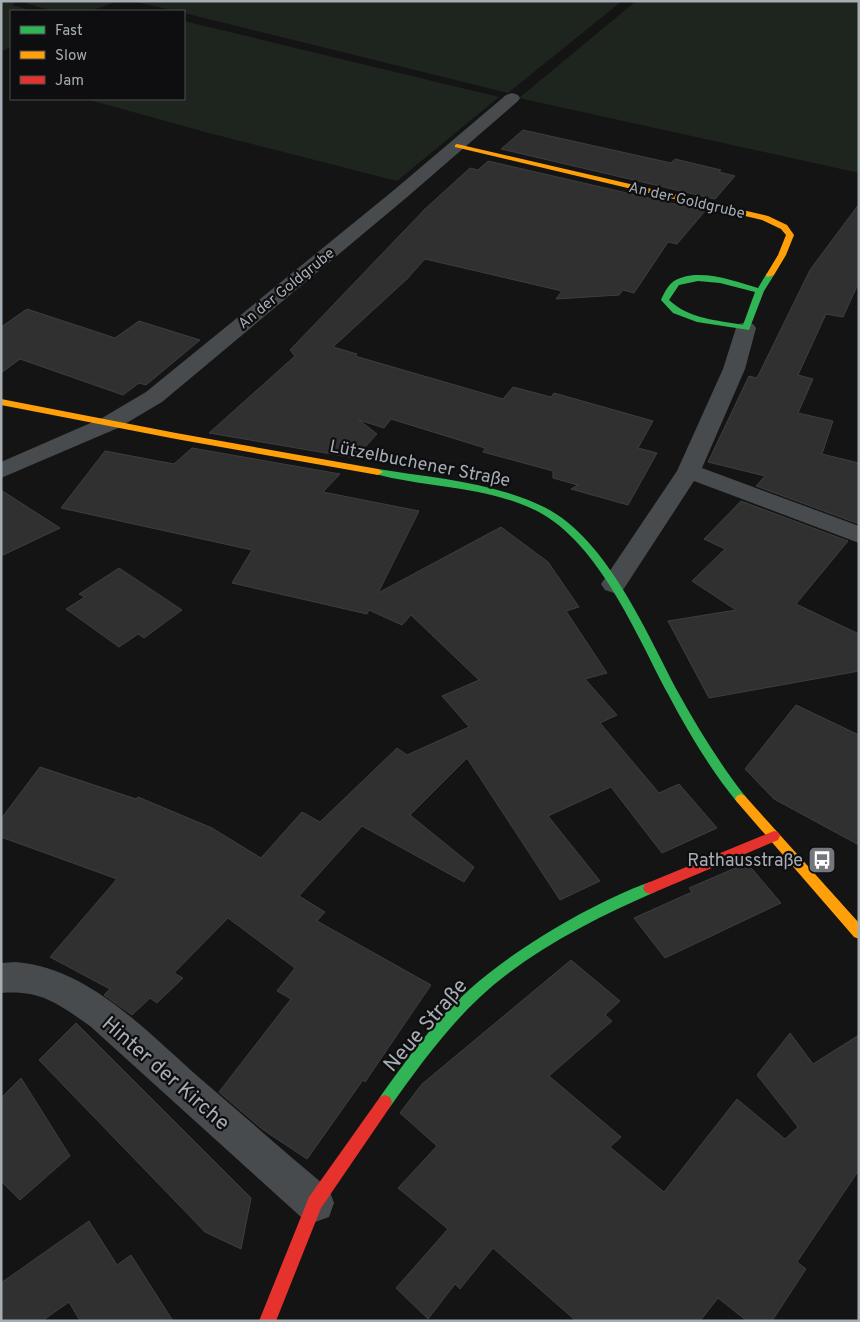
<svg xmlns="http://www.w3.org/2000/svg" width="860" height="1322" font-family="Overpass,sans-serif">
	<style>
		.green { fill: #1e241e }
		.building { fill: #303031; stroke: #3c3e40 }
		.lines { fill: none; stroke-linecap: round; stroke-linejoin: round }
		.street { fill: #484b4d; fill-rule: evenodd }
		.fast { fill: #30b455; fill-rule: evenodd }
		.slow { fill: #ff9f0a; fill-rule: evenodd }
		.jam { fill: #e5322d; fill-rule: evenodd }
		.labels { text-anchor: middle; stroke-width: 4.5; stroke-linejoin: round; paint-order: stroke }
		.far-street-label { font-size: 15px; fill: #a6adb3; stroke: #0e0e10 }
		.street-label { font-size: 18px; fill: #a6adb3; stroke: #0e0e10 }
		.poi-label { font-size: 18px; fill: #a6adb3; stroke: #0e0e10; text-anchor: end }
		.near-street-label { font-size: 21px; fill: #a6adb3; stroke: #0e0e10 }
	</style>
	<rect width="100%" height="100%" fill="#141414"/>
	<path class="green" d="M1 1H17L12 5 32 11H11V47L1 51Z
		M28 1H119L90 11H53L25 3Z
		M132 1H622L508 93 184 13V11H176Z
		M636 1H859V173L519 98Z
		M184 21 499 97 397 181 205 132 86 99H184Z"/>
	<path class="building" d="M523 130 671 163 675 159 721 170 719 172 735 176 715 199 501 149Z
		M488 161 705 211 677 244 668 242 634 293 623 290 619 295 556 299 562 291 425 259 407 279 333 347 357 354 355 356 503 399 513 387 551 397 554 393 653 421 638 448 657 453 628 505 571 489 578 485 553 478V471L483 452 485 448 391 419 384 428 359 420 377 434 355 458 209 433 295 356 290 350 425 209 470 168 478 170Z
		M859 204V282L843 317 826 314 798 375 813 379 798 413 833 421 822 454 859 463V524L756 486 765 476 708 462 749 376 757 378 810 270Z
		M27 309 115 338 139 321 200 340 146 385 139 383 123 395 20 359 1 373V327Z
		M192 448 340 474 323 492 419 511 378 593 501 527 548 562 579 607 566 611 607 673 585 679 617 715 600 723 659 793 679 784 717 828 662 853 611 787 548 816 600 881 560 900 467 758 410 815 474 867 464 882 362 826 299 896 325 912 317 921 431 985 365 1082 363 1080 307 1159 262 1129 219 1092 291 999 277 991 295 968 228 918 174 973 183 978 157 1003 150 998 132 1015 104 995 110 989 50 957 117 879 1 837V819L40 767 136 799 138 797 212 828 261 858 302 812 320 822 397 748 407 755 469 727 442 696 479 680 411 615 402 625 369 610 367 614 232 583 252 550 61 508 105 451 174 464Z
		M1 490 60 528 1 556Z
		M741 501 848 541 796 604 859 634V671L709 698 668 621 736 610 692 581 725 549 704 539Z
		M119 568 182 610 144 638 138 634 119 647 66 609 85 597 79 594Z
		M796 705 859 735V845L774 799 745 769Z
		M747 863 781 903 665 958 634 918 692 892 689 888Z
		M571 960 620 1001 605 1015 612 1021 549 1076 621 1137 610 1147 664 1192 737 1099 785 1139 798 1127 757 1075 790 1033 813 1064 859 1035V1170L797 1262 806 1269 772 1321H747L718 1298 700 1321H576L493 1248 460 1289 455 1284 428 1319 396 1288 448 1229 398 1188 437 1146 400 1113 422 1084Z
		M76 1023 251 1198 241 1249 205 1232 39 1060Z
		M21 1078 70 1156 20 1200 1 1181V1098Z
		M89 1221 117 1265 131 1255 173 1321H80L69 1302 42 1321H1V1283Z"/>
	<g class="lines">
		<path class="street" d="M512 93 518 95 520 98 518 101 406 198 162 402 118 428 1 478V462L102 418 146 392 394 190 506 95Z
			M746 322 753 324 756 328 745 369 702 468 859 526V543L694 481 623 590 614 593 605 590 601 584 677 471 723 369 736 328 739 324Z
			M16 962C90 968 149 1034 202 1080 244 1116 286 1153 329 1189L334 1203 329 1217 315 1222 301 1217 90 1026C58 1004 42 990 1 993V963Z"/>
		<path class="fast" d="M767 273 774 275 764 291 749 330 697 322 673 313 661 300C664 293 668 285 674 281 698 267 734 281 758 288ZM698 281 720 283 755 292 743 325C717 320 689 319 669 300L679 285Z
			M378 469C433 478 493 482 544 507 607 538 647 634 679 694 699 730 720 764 745 796L747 799 745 802 741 804 737 802C710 769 688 732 668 694 636 634 599 543 537 511 486 486 429 488 375 474L373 472Z
			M650 882 655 884 657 888 655 892C593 919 528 952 479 998 445 1030 417 1069 390 1107L385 1109 380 1107 378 1102 380 1097C407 1059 435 1020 470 989 514 949 594 902 650 882Z"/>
		<path class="slow" d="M457 144 768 216 787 225 794 235 786 255 774 275 767 277 766 275 778 255 786 235 781 229 762 220 455 147V145Z
			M1 399 176 433 378 469 383 472 378 475 176 439 1 405Z
			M741 794 745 796 859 923V939L854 937 737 802 735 799 737 796Z"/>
		<path class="jam" d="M774 831 778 832 780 836 778 840 655 892 650 894 645 892 643 888 645 884Z
			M385 1095 390 1097 392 1102 390 1107 321 1208 276 1321H259L309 1197 380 1097Z"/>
	</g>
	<defs>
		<symbol id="bus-square" viewBox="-11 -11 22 22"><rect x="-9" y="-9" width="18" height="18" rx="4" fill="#73777b" stroke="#0e0e10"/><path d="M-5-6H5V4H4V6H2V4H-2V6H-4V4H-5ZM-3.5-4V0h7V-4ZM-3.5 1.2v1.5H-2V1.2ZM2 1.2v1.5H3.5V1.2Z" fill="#fff"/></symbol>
	</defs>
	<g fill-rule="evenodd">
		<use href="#bus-square" x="806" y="844" width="32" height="32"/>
	</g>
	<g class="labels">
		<g class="far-street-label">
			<text transform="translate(687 200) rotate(13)" y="5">An der Goldgrube</text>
			<text transform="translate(286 288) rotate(-39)" y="5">An der Goldgrube</text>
		</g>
		<g class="street-label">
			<text transform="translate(420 463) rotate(11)" y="6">Lützelbuchener Straße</text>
		</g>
		<g class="poi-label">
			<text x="803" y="866">Rathausstraße</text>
		</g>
		<g class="near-street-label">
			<text transform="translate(425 1025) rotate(-49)" y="7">Neue Straße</text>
			<text transform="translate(166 1073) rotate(41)" y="7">Hinter der Kirche</text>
		</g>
	</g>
	<rect width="860" height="1322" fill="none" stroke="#a6adb3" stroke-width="5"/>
	<rect x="10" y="10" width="175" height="90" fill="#0e0e10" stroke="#4b4e51"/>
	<rect x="20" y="26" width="25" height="8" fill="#30b455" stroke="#4b4e51"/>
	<text x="55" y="35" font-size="15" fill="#a6adb3">Fast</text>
	<rect x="20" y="51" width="25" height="8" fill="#ff9f0a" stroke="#4b4e51"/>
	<text x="55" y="60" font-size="15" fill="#a6adb3">Slow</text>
	<rect x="20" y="76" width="25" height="8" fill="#e5322d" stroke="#4b4e51"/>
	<text x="55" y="85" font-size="15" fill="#a6adb3">Jam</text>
</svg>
